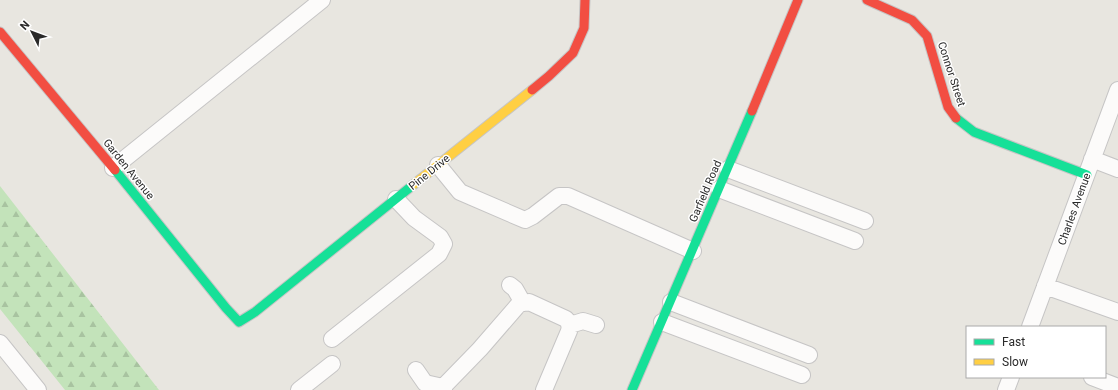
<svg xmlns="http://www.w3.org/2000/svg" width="1118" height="390" font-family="Roboto,sans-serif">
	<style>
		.forest { fill: url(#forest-firs) }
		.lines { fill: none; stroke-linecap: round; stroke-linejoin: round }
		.street-casing { stroke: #c6c5c5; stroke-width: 18 }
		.fast-casing { stroke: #c6c5c5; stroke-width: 11 }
		.slow-casing { stroke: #c6c5c5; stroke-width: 11 }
		.jam-casing { stroke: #c6c5c5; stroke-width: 11 }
		.street { stroke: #fcfbfa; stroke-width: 16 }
		.fast { stroke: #16e098; stroke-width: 9 }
		.slow { stroke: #ffcf43; stroke-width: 9 }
		.jam { stroke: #f24e42; stroke-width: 9 }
		.labels { text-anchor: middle; stroke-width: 3; stroke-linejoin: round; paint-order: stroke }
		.street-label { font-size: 11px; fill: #2a2a2a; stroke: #fff }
	</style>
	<defs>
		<pattern id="forest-firs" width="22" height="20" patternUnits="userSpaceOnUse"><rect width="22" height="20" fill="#c3e3ba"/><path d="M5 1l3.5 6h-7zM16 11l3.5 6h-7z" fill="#a8c3a0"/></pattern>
	</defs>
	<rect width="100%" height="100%" fill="#e8e6e0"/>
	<path class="forest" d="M0 186 159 390H65L0 309Z"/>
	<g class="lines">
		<defs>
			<path id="street" d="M1092 159 1118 169
				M438 165 460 192 525 220 533 216 559 196H568L693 251
				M113 168 322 0
				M728 169 865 221
				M719 189 855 241
				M510 285 515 289 523 303
				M1045 286 1118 312
				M671 302 809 355
				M662 322 802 375
				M570 325 583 321 596 325
				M1030 327 1118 90
				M332 339 439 254 444 244 440 237 414 218 396 199
				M0 343 38 390
				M416 370 425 383 443 387
				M1092 377 1118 387
				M299 390 332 364
				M444 390 443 387 480 349 519 304 529 302 566 319 570 325 569 331 544 390
				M1006 390 1011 377"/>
			<path id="fast" d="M956 118 974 132 1087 175
				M115 170 226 308 239 322 255 312 413 185
				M632 390 752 111"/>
			<path id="slow" d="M413 185 532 90"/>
			<path id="jam" d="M867 0 912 20 927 36 948 107 956 118
				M0 32 115 170
				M532 90 549 76 573 53 584 28 585 0
				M752 111 798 0"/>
		</defs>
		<use href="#street" class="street-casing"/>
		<use href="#fast" class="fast-casing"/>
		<use href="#slow" class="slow-casing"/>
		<use href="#jam" class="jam-casing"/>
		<use href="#street" class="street"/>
		<use href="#fast" class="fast"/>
		<use href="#slow" class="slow"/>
		<use href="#jam" class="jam"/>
	</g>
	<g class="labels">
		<g class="street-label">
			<text transform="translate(952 74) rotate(72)" y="4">Connor Street</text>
			<text transform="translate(129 169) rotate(51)" y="4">Garden Avenue</text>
			<text transform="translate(429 172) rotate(-39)" y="4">Pine Drive</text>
			<text transform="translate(705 191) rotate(-67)" y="4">Garfield Road</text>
			<text transform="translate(1074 209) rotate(-70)" y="4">Charles Avenue</text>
		</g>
	</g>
	<rect x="966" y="326" width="140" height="52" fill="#ffffff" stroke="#aaaaaa"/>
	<rect x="974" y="339" width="20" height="6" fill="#16e098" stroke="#aaaaaa"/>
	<text x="1002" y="346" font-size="12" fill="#2a2a2a">Fast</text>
	<rect x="974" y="359" width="20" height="6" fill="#ffcf43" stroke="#aaaaaa"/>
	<text x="1002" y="366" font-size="12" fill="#2a2a2a">Slow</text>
	<g transform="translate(32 32) rotate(312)" stroke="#ffffff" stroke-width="3" paint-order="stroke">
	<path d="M0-3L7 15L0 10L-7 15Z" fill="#2a2a2a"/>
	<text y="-6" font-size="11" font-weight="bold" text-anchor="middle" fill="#2a2a2a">N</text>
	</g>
</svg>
